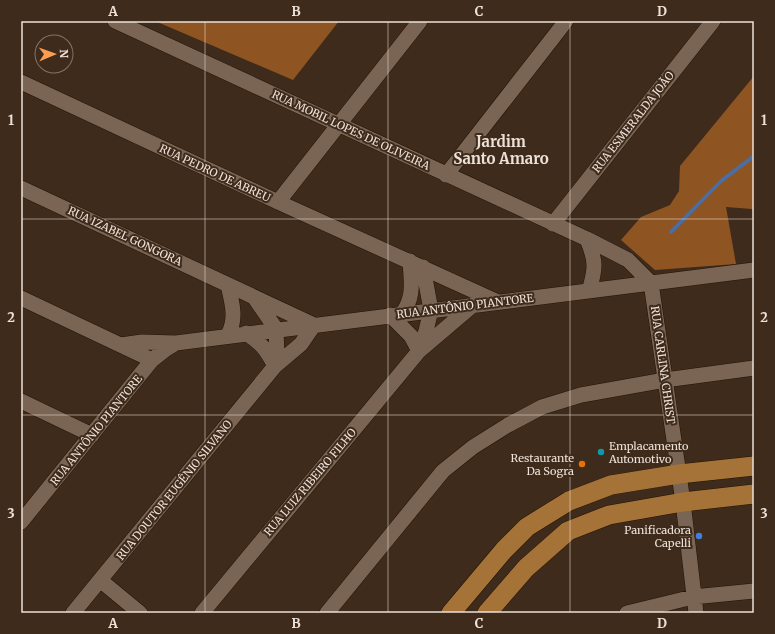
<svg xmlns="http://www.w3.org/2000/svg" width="775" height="634" font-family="Merriweather,serif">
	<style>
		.forest { fill: #8e5523 }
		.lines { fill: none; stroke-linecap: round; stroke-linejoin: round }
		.stream { stroke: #496fa8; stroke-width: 3.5 }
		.minor-casing { stroke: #241305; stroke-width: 16 }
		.major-casing { stroke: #241305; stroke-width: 20 }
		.minor { stroke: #7a6453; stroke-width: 15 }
		.major { stroke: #a57337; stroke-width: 19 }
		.grid { fill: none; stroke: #eee1d8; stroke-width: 1; stroke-opacity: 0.55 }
		.culture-dot { fill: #0f9aa8; stroke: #3e2b1b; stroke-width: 1.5 }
		.food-dot { fill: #e8710a; stroke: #3e2b1b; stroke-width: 1.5 }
		.shop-dot { fill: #3f7fe0; stroke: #3e2b1b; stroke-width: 1.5 }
		.labels { text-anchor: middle; stroke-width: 4; stroke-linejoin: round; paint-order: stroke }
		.street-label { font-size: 11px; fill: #eee1d8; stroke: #3e2b1b }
		.poi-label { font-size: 11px; fill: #eee1d8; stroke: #3e2b1b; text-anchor: end }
		.district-label { font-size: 15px; font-weight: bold; fill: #eee1d8; stroke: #3e2b1b }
		.neatline { fill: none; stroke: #eee1d8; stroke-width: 1.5 }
		.grid-label { font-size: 13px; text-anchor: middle; font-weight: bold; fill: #eee1d8 }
	</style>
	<rect width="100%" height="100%" fill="#3e2b1b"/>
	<path class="forest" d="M155 21H339L293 80Z
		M754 76V212L752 209 726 207 736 264 655 270 621 240 641 217 670 205 679 191 680 166Z"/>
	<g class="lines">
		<path class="stream" d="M671 232 721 181 754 156"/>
		<defs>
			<path id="minor" d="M115 21 587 239 628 260 651 283 683 502 696 613
				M21 82 278 202 498 302
				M446 175 566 21
				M21 188 314 325 301 344 275 366 73 613
				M278 202 420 21
				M553 224 713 21
				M587 239C596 261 596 268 589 291
				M254 297 276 329 277 356 275 366
				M21 298 152 360
				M402 314C415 296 411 281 410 261
				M390 315 411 336 419 351 473 305
				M246 333C262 344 266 349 275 366
				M228 335C237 318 232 303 228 285
				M121 345 142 342 176 343
				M21 401 92 435
				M21 522 152 360 166 349 176 343 754 270
				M100 580 140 613
				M202 613 419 351 426 331 431 310 423 267
				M327 613 443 471 473 447 508 425 542 407 581 395 665 380 754 368
				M627 613 693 597 754 591"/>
			<path id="major" d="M451 613 504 550 527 527 569 501 611 485 679 474 754 466
				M487 613 526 568 568 531 609 515 683 502 754 494"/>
		</defs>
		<use href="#minor" class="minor-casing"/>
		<use href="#major" class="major-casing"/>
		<use href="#minor" class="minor"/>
		<use href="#major" class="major"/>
	</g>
	<path class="grid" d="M205 21V613M388 21V613M570 21V613M21 219H754M21 415H754"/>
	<circle class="culture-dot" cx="601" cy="452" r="4"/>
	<circle class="food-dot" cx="582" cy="464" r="4"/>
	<circle class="shop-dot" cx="699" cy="536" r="4"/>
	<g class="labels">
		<g class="street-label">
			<text transform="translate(633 122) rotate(-52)" y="4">RUA ESMERALDA JOÃO</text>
			<text transform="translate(351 130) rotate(25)" y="4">RUA MOBIL LOPES DE OLIVEIRA</text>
			<text transform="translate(215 173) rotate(25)" y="4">RUA PEDRO DE ABREU</text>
			<text transform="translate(125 236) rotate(25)" y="4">RUA IZABEL GONGORA</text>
			<text transform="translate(465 306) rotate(-7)" y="4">RUA ANTÔNIO PIANTORE</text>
			<text transform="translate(663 365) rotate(82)" y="4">RUA CARLINA CHRIST</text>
			<text transform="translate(96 430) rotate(-51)" y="4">RUA ANTÔNIO PIANTORE</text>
			<text transform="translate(310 482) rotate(-50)" y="4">RUA LUIZ RIBEIRO FILHO</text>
			<text transform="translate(174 490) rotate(-51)" y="4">RUA DOUTOR EUGÊNIO SILVANO</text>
		</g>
		<g class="poi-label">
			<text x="609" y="450" text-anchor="start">Emplacamento<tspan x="609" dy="13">Automotivo</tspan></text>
			<text x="574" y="462">Restaurante<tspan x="574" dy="13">Da Sogra</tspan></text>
			<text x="691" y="534">Panificadora<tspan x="691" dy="13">Capelli</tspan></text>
		</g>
		<g class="district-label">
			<text x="501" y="147">Jardim<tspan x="501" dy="17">Santo Amaro</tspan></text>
		</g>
	</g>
	<rect width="775" height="634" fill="none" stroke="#3e2b1b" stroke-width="44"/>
	<g transform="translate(54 54) rotate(88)"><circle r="19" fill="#3e2b1b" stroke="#847467"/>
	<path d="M0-3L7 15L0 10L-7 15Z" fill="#fb9e51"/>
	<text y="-6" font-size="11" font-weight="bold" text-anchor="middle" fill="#eee1d8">N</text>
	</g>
	<rect x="22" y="22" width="731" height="590" class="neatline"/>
	<g class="grid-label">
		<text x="113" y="16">A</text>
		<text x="296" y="16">B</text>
		<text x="479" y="16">C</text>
		<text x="662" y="16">D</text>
		<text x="11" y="125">1</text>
		<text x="764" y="125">1</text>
		<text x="11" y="322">2</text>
		<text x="764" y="322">2</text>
		<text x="11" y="518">3</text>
		<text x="764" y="518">3</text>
		<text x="113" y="628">A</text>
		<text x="296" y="628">B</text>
		<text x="479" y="628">C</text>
		<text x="662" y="628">D</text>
	</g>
</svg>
